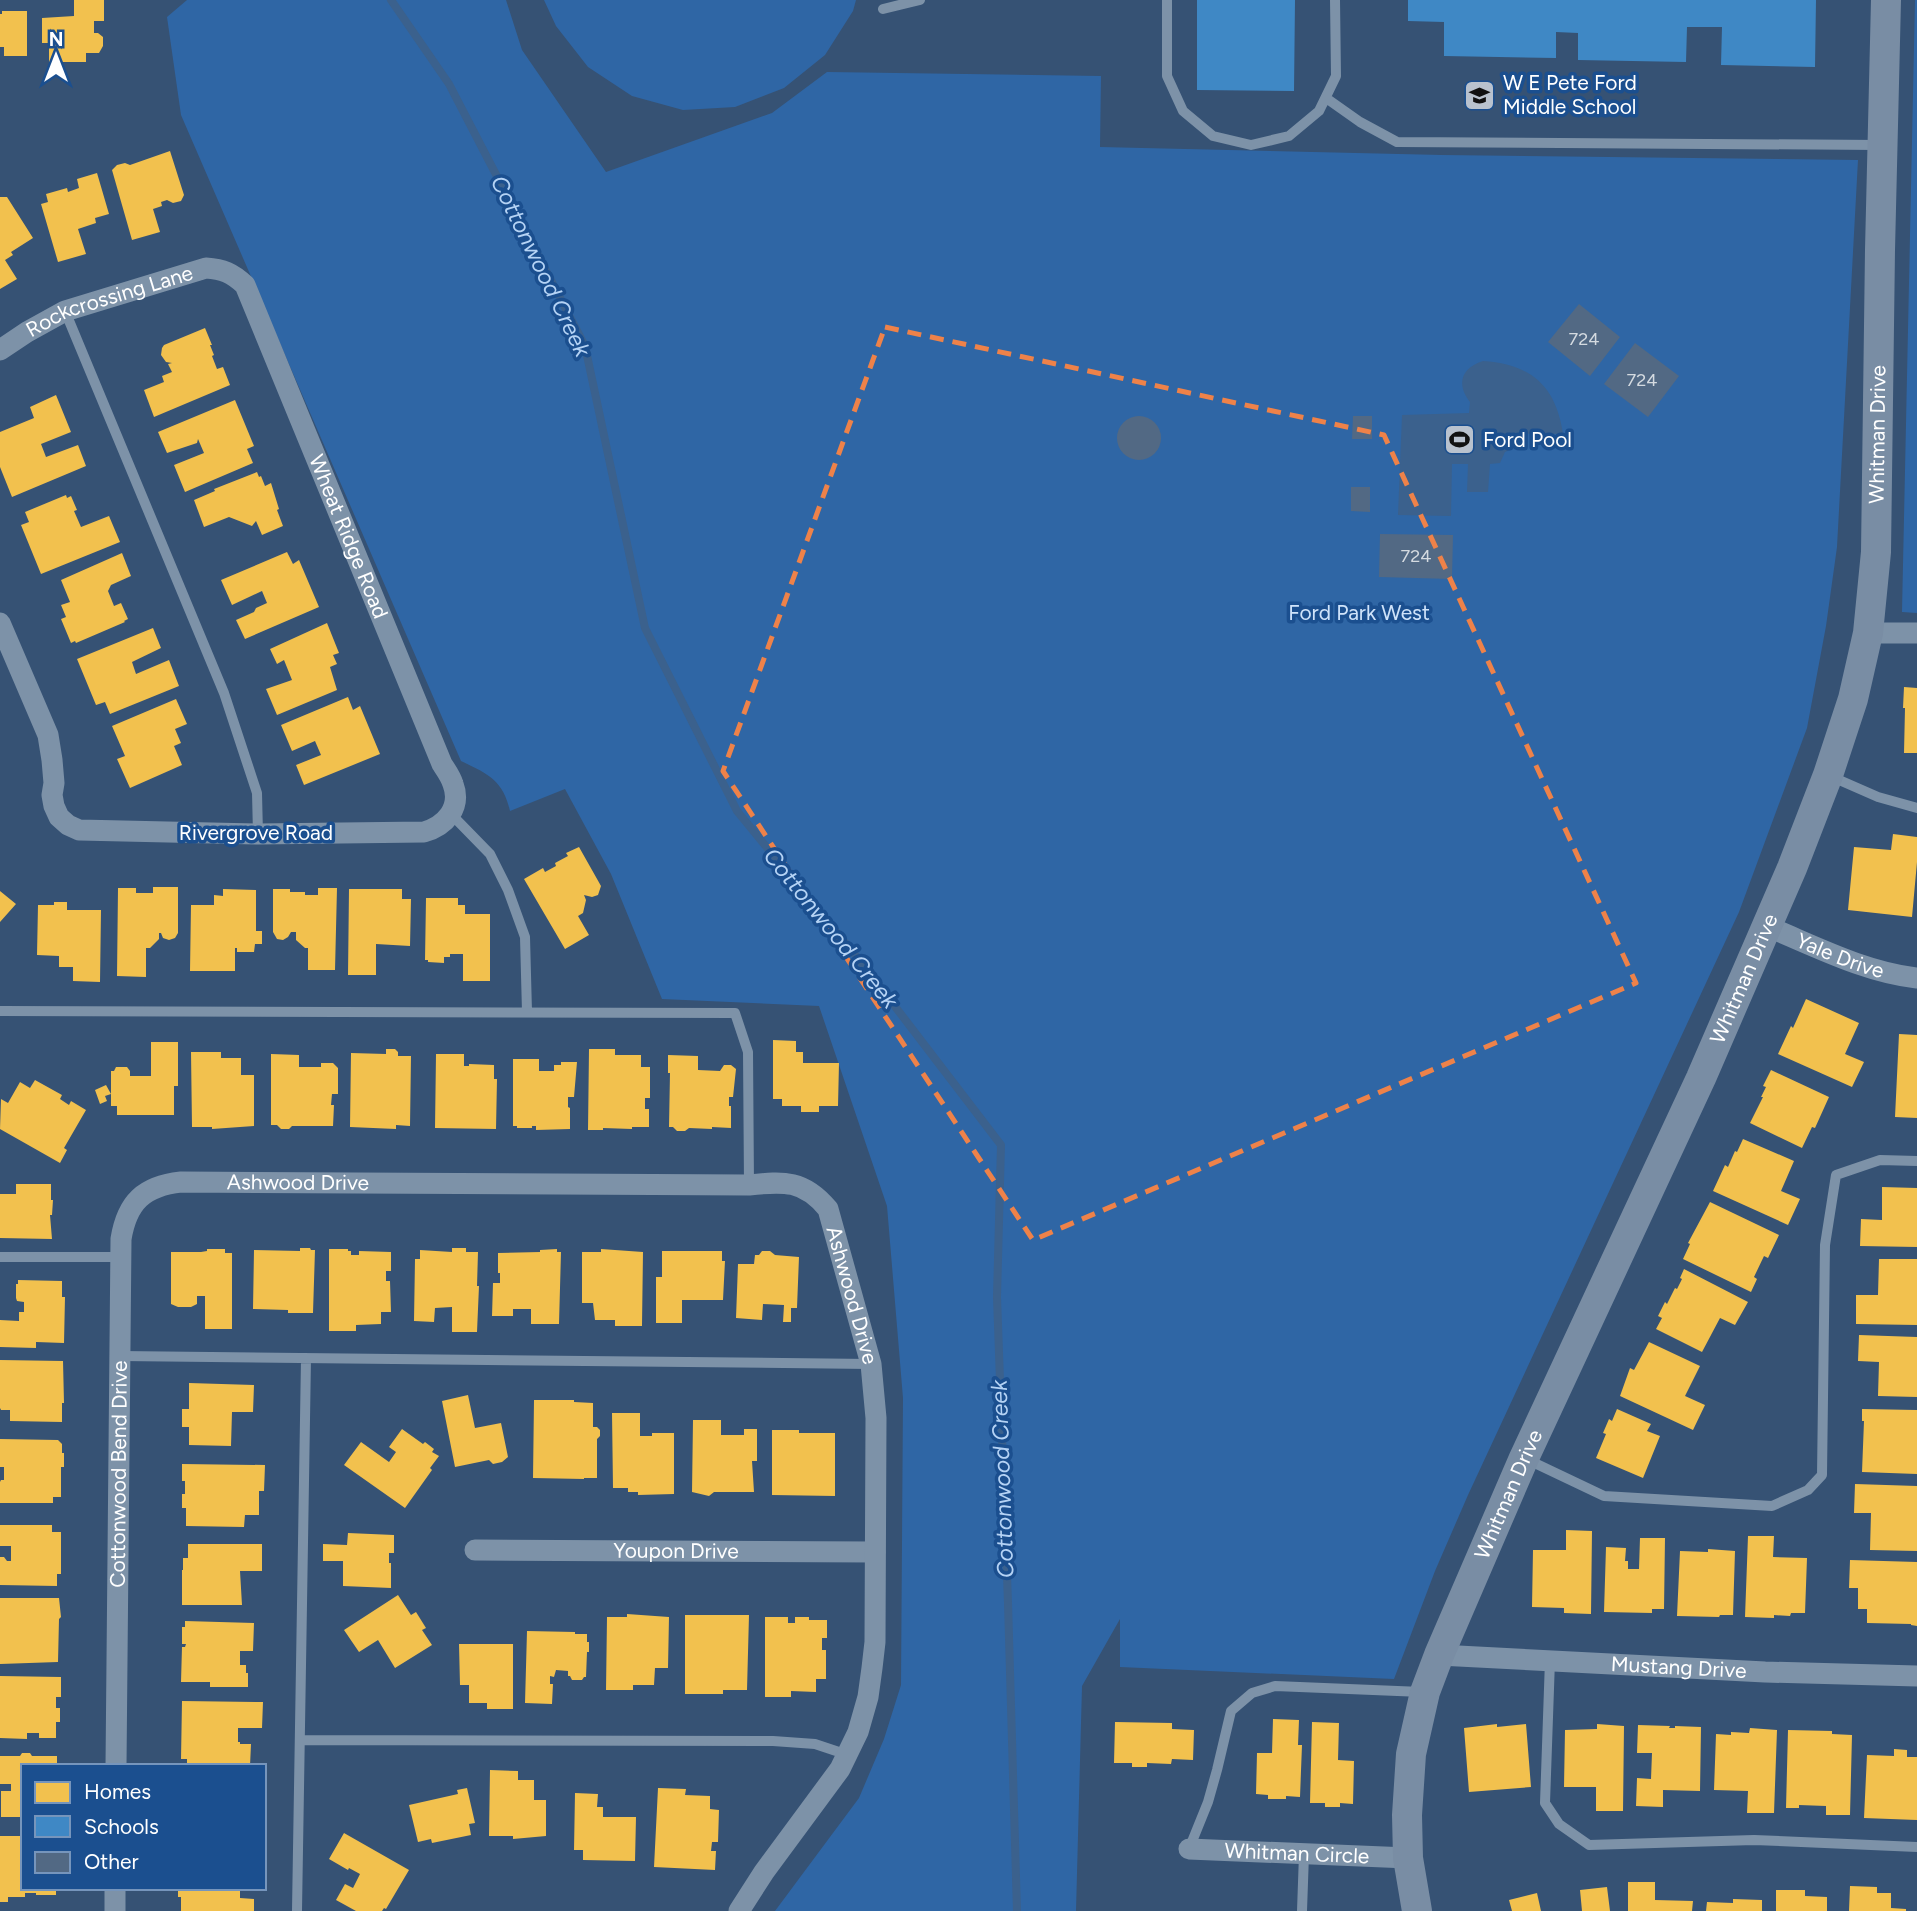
<svg xmlns="http://www.w3.org/2000/svg" width="1917" height="1911" font-family="Figtree,sans-serif">
	<style>
		.green { fill: #2f66a5 }
		.water { fill: #3b618d }
		.homes { fill: #f2c14e }
		.schools { fill: #3f88c5 }
		.lines { fill: none; stroke-linecap: round; stroke-linejoin: round }
		.stream { stroke: #3b618d; stroke-width: 8 }
		.building { fill: #526984 }
		.lane { stroke: #7d92a8; stroke-width: 10 }
		.street { stroke: #7d92a8; stroke-width: 21 }
		.secondary { stroke: #798da4; stroke-width: 30 }
		.marked { fill: none; stroke: #ee8249; stroke-width: 5; stroke-dasharray: 14 9; stroke-linejoin: round }
		.labels { text-anchor: middle; stroke-width: 7; stroke-linejoin: round; paint-order: stroke }
		.number-label { font-size: 18px; fill: #d4dae0 }
		.poi-label { font-size: 21px; fill: #fff; stroke: #1b4f8f; text-anchor: start }
		.street-label { font-size: 21px; fill: #fff; stroke: #1b4f8f }
		.park-label { font-size: 21px; fill: #cfe3fa; stroke: #1b4f8f }
		.water-label { font-size: 23px; font-style: italic; fill: #b5d3f5; stroke: #1b4f8f }
	</style>
	<rect width="100%" height="100%" fill="#365274"/>
	<path class="green" d="M187 0H506L522 50 606 172 772 113 827 72 1101 76 1100 147 1442 155 1858 160 1837 547 1826 626 1807 728 1739 912 1468 1495 1435 1571 1394 1679 1120 1667V1619L1082 1686 1076 1911H775L859 1798 884 1739 901 1685 903 1398 887 1206 819 1006 662 999 611 874 565 789 510 811C503 780 488 774 461 761L181 115 167 17Z
		M544 0H856L853 11 825 55 784 88 735 107 683 110 632 96 588 67 556 26Z
		M1915 0H1917V613L1902 612Z"/>
	<path class="water" d="M1483 361C1531 364 1556 386 1563 434H1519L1520 446 1505 452 1500 463 1490 464 1488 492H1467L1468 464H1452L1451 516 1398 515 1402 415 1469 413 1470 402C1456 384 1461 368 1483 361Z"/>
	<path class="homes" d="M74 0H104V21H94V33H98L103 37V46L99 53H86V62H49V43H42V18L74 16Z
		M2 11H27V56H4V47H0V14H2Z
		M170 151 184 195 181 201 173 203 167 200 161 202 162 206 153 209 160 232 132 240 112 170 117 165 125 163 130 165Z
		M97 173 109 214 95 218 96 223 78 229 86 254 58 262 41 204 48 202 46 194 67 188 68 192 79 188 77 179Z
		M0 197H7L33 238 11 252 13 255 5 260 17 279 0 289Z
		M205 328 212 345H210L214 355 212 356 217 369 223 367 230 385 154 417 144 390 164 382 162 376 172 372 168 364 172 363 166 362 161 355 162 348 164 345Z
		M56 395 71 432 41 444 46 457 78 445 86 466 12 497 0 467V432L34 418 30 407Z
		M235 400 254 446 247 449 253 463 185 492 174 465 204 453 198 439 197 443 167 453 158 432Z
		M257 472 259 477 261 476 265 486 271 483 279 509 277 510 283 526 262 535 256 521 252 526 229 517 204 527 194 500 215 491 214 489Z
		M66 495 67 498 71 496 77 510 74 511 81 527 109 516 120 542 41 574 21 525 29 522 25 512Z
		M287 552 293 564 299 560 319 607 245 639 236 620 254 612 256 608 267 603 262 591 232 605 221 580Z
		M122 553 131 576 111 585 108 591 114 606 121 603 128 619 124 621 125 622 76 643 75 641 71 643 61 619 66 617 61 605 70 602 61 580Z
		M327 623 339 653 333 655 337 664 330 667 337 690 277 715 266 689 292 680 284 660 277 664 270 649Z
		M153 628 161 648 132 662 136 674 169 660 179 686 110 714 105 702 96 705 77 659Z
		M1904 687 1917 688V753H1904L1905 708H1903Z
		M348 697 353 710 360 706 380 754 304 785 296 765 321 755 315 741 292 751 281 725Z
		M176 699 187 724 175 729 181 743 174 746 182 765 130 788 117 759 125 756 112 726Z
		M1893 834 1917 837V862L1912 917 1848 910 1854 847 1891 850Z
		M579 847 601 886 598 895 592 897 584 895 586 900 583 913 578 916 589 935 565 949 524 879 543 868 545 872 556 866 555 863 568 856 566 853Z
		M153 887H178V933L175 938 169 940 163 938 161 933H159V939L150 948H146V977L117 976 118 888H136V893H153Z
		M318 888H337L335 970H308V948H305L296 940V932H291L288 937 283 940 277 939 273 932V889H290V892H305V895H318Z
		M223 889 256 890V931H262V944H255L254 952H237V948H235V971H190L191 905H214V895L223 896Z
		M349 889H402V899H411L410 946 376 944V975H348Z
		M0 891 16 904 0 922Z
		M426 898H458V905H465V914H490V981H463V954H450V957H444V963L428 962V960H425Z
		M54 902H67V910H101L100 982 73 981V967H59V956L37 955 38 905H54Z
		M1806 999 1859 1023 1845 1054 1864 1062 1852 1087 1778 1054 1791 1026 1793 1028Z
		M1899 1034 1917 1035V1118L1895 1117Z
		M773 1040 796 1041V1052H803V1063H839L838 1106H819V1112H801V1106H782V1099H773Z
		M151 1042H178V1086H174V1115H117V1106H111V1094L105 1096 107 1101 100 1104 95 1090 106 1085 111 1094V1071H114L116 1067H127L130 1071V1076H151Z
		M386 1049H395L398 1052V1056H411L410 1126 396 1125V1129L350 1127 351 1053 386 1054Z
		M589 1049H615V1055H641V1067H650V1098H645V1109H649V1127H632V1129L603 1128V1130H588Z
		M191 1052H221V1058H241V1075H254V1126L212 1129V1127H192Z
		M271 1054 299 1055V1067H321V1063H333L338 1068V1094H332L331 1105H334L333 1126H292L289 1129H281L277 1125H271Z
		M436 1054H464V1066H469V1064L494 1065V1079H497L496 1129 435 1128Z
		M668 1055 698 1056V1070L720 1071 724 1065H731L736 1069 733 1097H729V1106H731V1128L712 1127V1129L689 1128 685 1131H677L673 1127H669L670 1073H668Z
		M513 1059H539V1071H554V1065H561V1062H577L574 1097H568V1107L570 1108V1129L536 1130V1126H532V1128H517V1126H513Z
		M1771 1070 1829 1097 1815 1128 1812 1127 1802 1148 1750 1123 1763 1097H1761L1766 1087 1763 1086Z
		M35 1080 62 1095 60 1099 69 1105 71 1101 86 1110 64 1148 67 1150 60 1163 0 1129 1 1099 8 1103 20 1082 30 1088Z
		M1743 1139 1794 1161 1781 1191 1800 1199 1788 1225 1713 1191 1725 1165 1728 1167 1735 1151 1737 1152Z
		M16 1184H51V1200H53L52 1215H50L52 1239 0 1238V1194H16Z
		M1882 1187 1917 1188V1247L1860 1246 1861 1219 1882 1220Z
		M1710 1202 1779 1235 1768 1258 1764 1256 1754 1277 1757 1279 1751 1292 1683 1259 1690 1244 1688 1243Z
		M300 1248H310L311 1250H315L313 1313H288V1310L253 1309 254 1250 300 1251Z
		M452 1248H466V1252H478L477 1286H479L477 1332H452V1307L435 1308 434 1322 414 1321 415 1259H420V1250L452 1252Z
		M207 1249H225V1253H232V1329H205V1296H197V1304L191 1307H178L171 1304V1252H201L207 1251Z
		M329 1249H348V1251H351V1255H359V1251L391 1252V1271H386V1281H390L391 1312H381V1324L356 1325V1331H329Z
		M557 1249V1252H561L559 1324H531V1309H513V1316H492L493 1283H500V1273H498V1253L540 1252V1250Z
		M601 1249 643 1252 642 1326H615V1320H595L593 1303H582V1252H601Z
		M662 1251H722V1261H725L723 1300H682V1323H656V1277H662Z
		M762 1251H770L775 1255 799 1257 797 1308H791V1322H783L784 1305 763 1304 762 1320 736 1318 738 1264H754L755 1255H759Z
		M1879 1259H1917V1325L1856 1324V1295H1878Z
		M1684 1269 1748 1302 1735 1325 1720 1318 1702 1352 1656 1329 1662 1318 1658 1316 1665 1302 1667 1304 1675 1288 1677 1289 1682 1279 1680 1278Z
		M18 1280 62 1281V1297H65L64 1343 36 1342V1348L0 1347V1320L19 1321V1312H24V1302L17 1301 16 1298V1284H18Z
		M1859 1335 1917 1337V1397L1878 1396 1879 1362 1858 1361Z
		M1649 1342 1700 1366 1685 1396 1705 1405 1693 1430 1620 1396 1630 1368 1634 1370Z
		M0 1360 63 1361 64 1403H62V1422L10 1421V1410H1L0 1408Z
		M189 1383 254 1385 253 1412H232L231 1446 189 1445V1427H182V1409H189Z
		M468 1395 475 1428 501 1423 508 1457 502 1462 493 1464 489 1460 455 1467 442 1401Z
		M534 1400H574V1402L593 1403V1427H597L600 1430V1436L597 1439V1478H584V1479L533 1478Z
		M1617 1409 1651 1424 1647 1431 1660 1436 1643 1478 1596 1458 1606 1434 1603 1433 1609 1419 1612 1421Z
		M1862 1409 1917 1410V1474L1862 1472 1864 1421H1862Z
		M612 1413H640V1436H652V1433H674V1494L638 1495V1492H628V1488H613Z
		M693 1420H721V1435H744V1429H757V1461H752L754 1492H714L709 1496 692 1492Z
		M402 1429 423 1444 425 1442 434 1449 432 1452 439 1456 430 1468 432 1470 405 1508 344 1465 361 1442 389 1462 396 1452 389 1447Z
		M772 1430H799V1433H835V1496L772 1495Z
		M0 1439 58 1440 62 1444V1453H64V1467H61V1497H53V1503H0V1482L1 1480H4V1467H0Z
		M182 1464 265 1465 264 1491H259V1515H245L244 1527 186 1526V1508H182V1494H185V1481H182Z
		M1855 1484 1917 1486V1551L1870 1550 1871 1513H1854Z
		M0 1525H52V1532H61V1574H57V1586L0 1585V1557H4L7 1561H11V1546H0Z
		M1566 1530 1592 1531 1591 1614 1564 1613V1608L1532 1607 1533 1550H1566Z
		M348 1533 394 1535V1553H389V1563H391V1588L343 1586V1561H323V1544L347 1545Z
		M1748 1536H1774L1773 1557 1807 1558 1805 1613H1791L1790 1616 1774 1615V1618L1745 1617Z
		M1640 1538H1665L1664 1609H1652V1613L1604 1612 1606 1547 1626 1548 1625 1561H1628V1569H1639Z
		M188 1544H262V1571H240L242 1605H182V1570H183V1558H188Z
		M1708 1549 1735 1551 1733 1615H1720L1719 1617 1677 1616 1680 1551 1708 1552Z
		M1850 1560 1917 1562V1626L1911 1625V1624L1867 1623V1609H1858V1588H1849Z
		M398 1595 411 1615 416 1612 426 1628 422 1630 432 1645 395 1668 378 1640 359 1652 344 1630Z
		M0 1598H59L61 1617 59 1619 58 1662 0 1664Z
		M627 1614 669 1617 668 1668H655L654 1685H633V1690H606L607 1617H627Z
		M685 1615H749L747 1690H723V1694H685Z
		M765 1617H788V1623H795V1617H809V1620H827V1638H822V1650H826V1679H816V1692L791 1691V1697H765Z
		M185 1621 254 1623 253 1651H240V1665H246V1673H248V1687H210V1682H181L182 1647H185L186 1644H182V1627H185Z
		M527 1631 575 1632V1634H587V1642H589V1652H587L586 1677H584L582 1680H572L570 1676H568V1671L556 1670 554 1677 550 1676V1684H553L552 1704 525 1703Z
		M459 1644H513V1709H487V1703H469V1685H460Z
		M0 1676 61 1677V1697H56V1708H60V1722H56V1738H39V1733H27V1739L0 1738Z
		M182 1701 263 1702 262 1728H238V1742H240V1744H251L250 1766 187 1765V1759H181Z
		M1273 1719 1299 1720 1298 1745H1302L1300 1797 1286 1796V1799H1268V1795L1256 1794 1257 1753H1272Z
		M1115 1722 1172 1723V1729L1194 1730 1193 1760 1172 1759 1171 1764 1147 1763V1767H1132V1763H1114Z
		M1312 1722 1339 1723 1338 1760 1354 1761 1353 1804 1340 1803V1807H1325V1803H1310Z
		M1497 1724V1727L1526 1724 1531 1787 1469 1792 1464 1728Z
		M1597 1724 1624 1726 1623 1811H1596V1787H1564L1565 1730 1597 1729Z
		M1638 1725 1670 1726 1669 1728H1675V1726L1701 1727 1700 1791 1663 1790V1807L1636 1806 1637 1778 1651 1779 1652 1753H1637Z
		M1750 1728 1777 1730 1774 1813H1747L1748 1791 1714 1790 1716 1734 1731 1735V1732L1749 1733Z
		M1788 1730 1832 1731V1734L1852 1735 1850 1815H1826V1806L1799 1805V1808H1786Z
		M1894 1749 1907 1750V1757H1917V1820L1864 1818 1867 1755 1894 1756Z
		M22 1753H30L32 1756H57V1766H23V1817H1V1791H11V1784H0V1756H20Z
		M490 1770 518 1771V1780H534V1800H546V1836L513 1839V1836H489Z
		M467 1788 475 1823 469 1824 471 1835 432 1843 431 1839 418 1842 409 1805 458 1794 457 1790Z
		M658 1788 686 1789 685 1795 710 1796V1809L719 1810 718 1842H712L711 1851H716L715 1870 654 1867Z
		M575 1793 598 1794 597 1807H603V1817H636L635 1861 583 1860V1850H574Z
		M344 1833 409 1870 386 1909 384 1908 382 1911H356L336 1900 345 1884 353 1888 360 1874 349 1868 348 1870 329 1859Z
		M0 1836H23V1888H56V1895H36V1893H25V1897H8V1902H0Z
		M1628 1882H1655V1900L1693 1901 1692 1911H1628Z
		M1850 1886 1877 1887V1893H1891V1908L1906 1909V1911H1849Z
		M1607 1887 1610 1911H1582L1580 1890Z
		M178 1888H240V1898L254 1899V1911H181V1897H178Z
		M1776 1890H1805V1896L1827 1897V1911H1776Z
		M1537 1893 1541 1911H1512L1509 1900Z
		M1733 1899 1762 1900V1911H1706L1707 1902 1733 1903Z"/>
	<path class="schools" d="M1197 0H1295L1294 91 1197 90Z
		M1408 0H1816L1815 67 1721 65 1722 27H1687L1686 62 1578 60V33L1556 32V58L1444 56V22L1408 21Z"/>
	<g class="lines">
		<path class="stream" d="M391 0 449 84 585 346 645 628 737 811 861 962 1001 1145 997 1297 1008 1603 1017 1911"/>
	</g>
	<path class="building" d="M1579 304 1620 337 1590 376 1548 342Z
		M1635 343 1679 376 1648 417 1604 384Z
		M1353 416H1372V439H1352Z
		M1117 438a22 22 0 1 1 44 0a22 22 0 1 1-44 0Z
		M1351 487H1370V512L1351 511Z
		M1380 534 1453 535 1452 579 1379 577Z"/>
	<g class="lines">
		<path class="lane" d="M1167 0V76L1183 111 1213 136 1251 145 1289 136 1319 111 1336 76 1335 0
			M883 9 920 0
			M1326 98 1360 122 1397 142 1880 145
			M65 311 224 693 257 793 258 834
			M1830 776 1878 797 1917 808
			M451 814 490 854 508 890 525 937 527 1012
			M0 1011 735 1013 748 1052 749 1185
			M0 1257H121
			M120 1356 871 1364
			M1524 1458 1604 1496 1772 1506 1808 1490 1822 1475 1825 1245 1836 1175 1880 1160 1917 1161
			M1550 1660 1545 1803 1559 1824 1589 1845 1754 1840 1917 1847
			M300 1740 773 1741 815 1744 848 1755
			M1189 1849 1208 1802 1217 1770 1231 1711 1252 1693 1275 1686 1422 1692
			M297 1911 306 1358
			M1302 1911 1304 1854"/>
		<g class="street">
			<path id="s1" d="M0 350 27 332 65 311 206 268C223 269 232 273 245 285L442 764C446 770 451 777 453 784 462 808 445 826 424 832L258 834 79 830 68 825 59 817 54 806 52 795 54 783 52 760 48 735 0 623"/>
			<path d="M1868 633H1917"/>
			<path id="s2" d="M1766 926C1815 946 1864 972 1917 978"/>
			<path id="s3" d="M475 1550 875 1552"/>
			<path id="s4" d="M1439 1655 1765 1672 1917 1676"/>
			<path id="s5" d="M116 1766 121 1239C127 1202 144 1186 181 1182L749 1185C784 1181 804 1180 828 1209L871 1364 876 1418 875 1642 872 1668 868 1697 858 1732 840 1769 764 1872 739 1911"/>
			<path id="s6" d="M1189 1849 1408 1858"/>
			<path d="M115 1911V1888"/>
		</g>
		<path class="secondary" id="s7" d="M1417 1911 1408 1858 1407 1815 1411 1754 1425 1692 1439 1655 1524 1458 1701 1078 1792 868 1828 775 1853 699 1868 633 1876 552 1880 250 1886 0"/>
	</g>
	<path class="marked" d="M885 327 1384 435 1636 983 1033 1240 723 771Z"/>
	<defs>
		<symbol id="school-square" viewBox="-11 -11 22 22"><rect x="-9" y="-9" width="18" height="18" rx="4" fill="#b9c2ce" stroke="#1b4f8f"/><path d="M0-5L7-2L0 1L-7-2ZM-4 1L0 2.5L4 1V4Q0 6-4 4Z" fill="#111"/></symbol>
		<symbol id="stadium-square" viewBox="-11 -11 22 22"><rect x="-9" y="-9" width="18" height="18" rx="4" fill="#b9c2ce" stroke="#1b4f8f"/><path d="M0-5a6.5 5 0 1 0 0 10a6.5 5 0 1 0 0-10ZM-3.5-1.8h7v3.6h-7Z" fill="#111"/></symbol>
	</defs>
	<g fill-rule="evenodd">
		<use href="#school-square" x="1462" y="78" width="35" height="35"/>
		<use href="#stadium-square" x="1442" y="422" width="35" height="35"/>
	</g>
	<g class="labels">
		<g class="number-label">
			<text x="1584" y="345">724</text>
			<text x="1642" y="386">724</text>
			<text x="1416" y="562">724</text>
		</g>
		<g class="poi-label">
			<text x="1503" y="90">W E Pete Ford<tspan x="1503" dy="24">Middle School</tspan></text>
			<text x="1483" y="447">Ford Pool</text>
		</g>
		<g class="street-label">
			<text dy="7" stroke="none"><textPath href="#s1" startOffset="121">Rockcrossing Lane</textPath></text>
			<text dy="7" stroke="none"><textPath href="#s7" startOffset="1570">Whitman Drive</textPath></text>
			<text dy="7" stroke="none"><textPath href="#s1" startOffset="539">Wheat Ridge Road</textPath></text>
			<text x="256" y="840">Rivergrove Road</text>
			<text dy="7" stroke="none"><textPath href="#s2" startOffset="80">Yale Drive</textPath></text>
			<text dy="7" stroke="none"><textPath href="#s7" startOffset="1003">Whitman Drive</textPath></text>
			<text dy="7" stroke="none"><textPath href="#s5" startOffset="735">Ashwood Drive</textPath></text>
			<text dy="7" stroke="none"><textPath href="#s5" startOffset="1363">Ashwood Drive</textPath></text>
			<text dy="7" stroke="none"><textPath href="#s5" startOffset="292">Cottonwood Bend Drive</textPath></text>
			<text dy="7" stroke="none"><textPath href="#s7" startOffset="436">Whitman Drive</textPath></text>
			<text dy="7" stroke="none"><textPath href="#s3" startOffset="201">Youpon Drive</textPath></text>
			<text dy="7" stroke="none"><textPath href="#s4" startOffset="240">Mustang Drive</textPath></text>
			<text dy="7" stroke="none"><textPath href="#s6" startOffset="108">Whitman Circle</textPath></text>
		</g>
		<g class="park-label">
			<text x="1359" y="620">Ford Park West</text>
		</g>
		<g class="water-label">
			<text transform="translate(541 266) rotate(64)" y="8">Cottonwood Creek</text>
			<text transform="translate(831 928) rotate(51)" y="8">Cottonwood Creek</text>
			<text transform="translate(1002 1479) rotate(-92)" y="8">Cottonwood Creek</text>
		</g>
	</g>
	<rect x="21" y="1764" width="245" height="126" fill="#1b4f8f" stroke="#7695bc" stroke-width="2"/>
	<rect x="35" y="1782" width="35" height="21" fill="#f2c14e" stroke="#7695bc" stroke-width="2"/>
	<text x="84" y="1799" font-size="21" fill="#ffffff">Homes</text>
	<rect x="35" y="1816" width="35" height="21" fill="#3f88c5" stroke="#7695bc" stroke-width="2"/>
	<text x="84" y="1834" font-size="21" fill="#ffffff">Schools</text>
	<rect x="35" y="1852" width="35" height="21" fill="#526984" stroke="#7695bc" stroke-width="2"/>
	<text x="84" y="1869" font-size="21" fill="#ffffff">Other</text>
	<g transform="translate(56 56)" stroke="#1b4f8f" stroke-width="5" paint-order="stroke">
	<path d="M0-5L12 26L0 18L-12 26Z" fill="#ffffff"/>
	<text y="-10" font-size="19" font-weight="bold" text-anchor="middle" fill="#ffffff">N</text>
	</g>
</svg>
